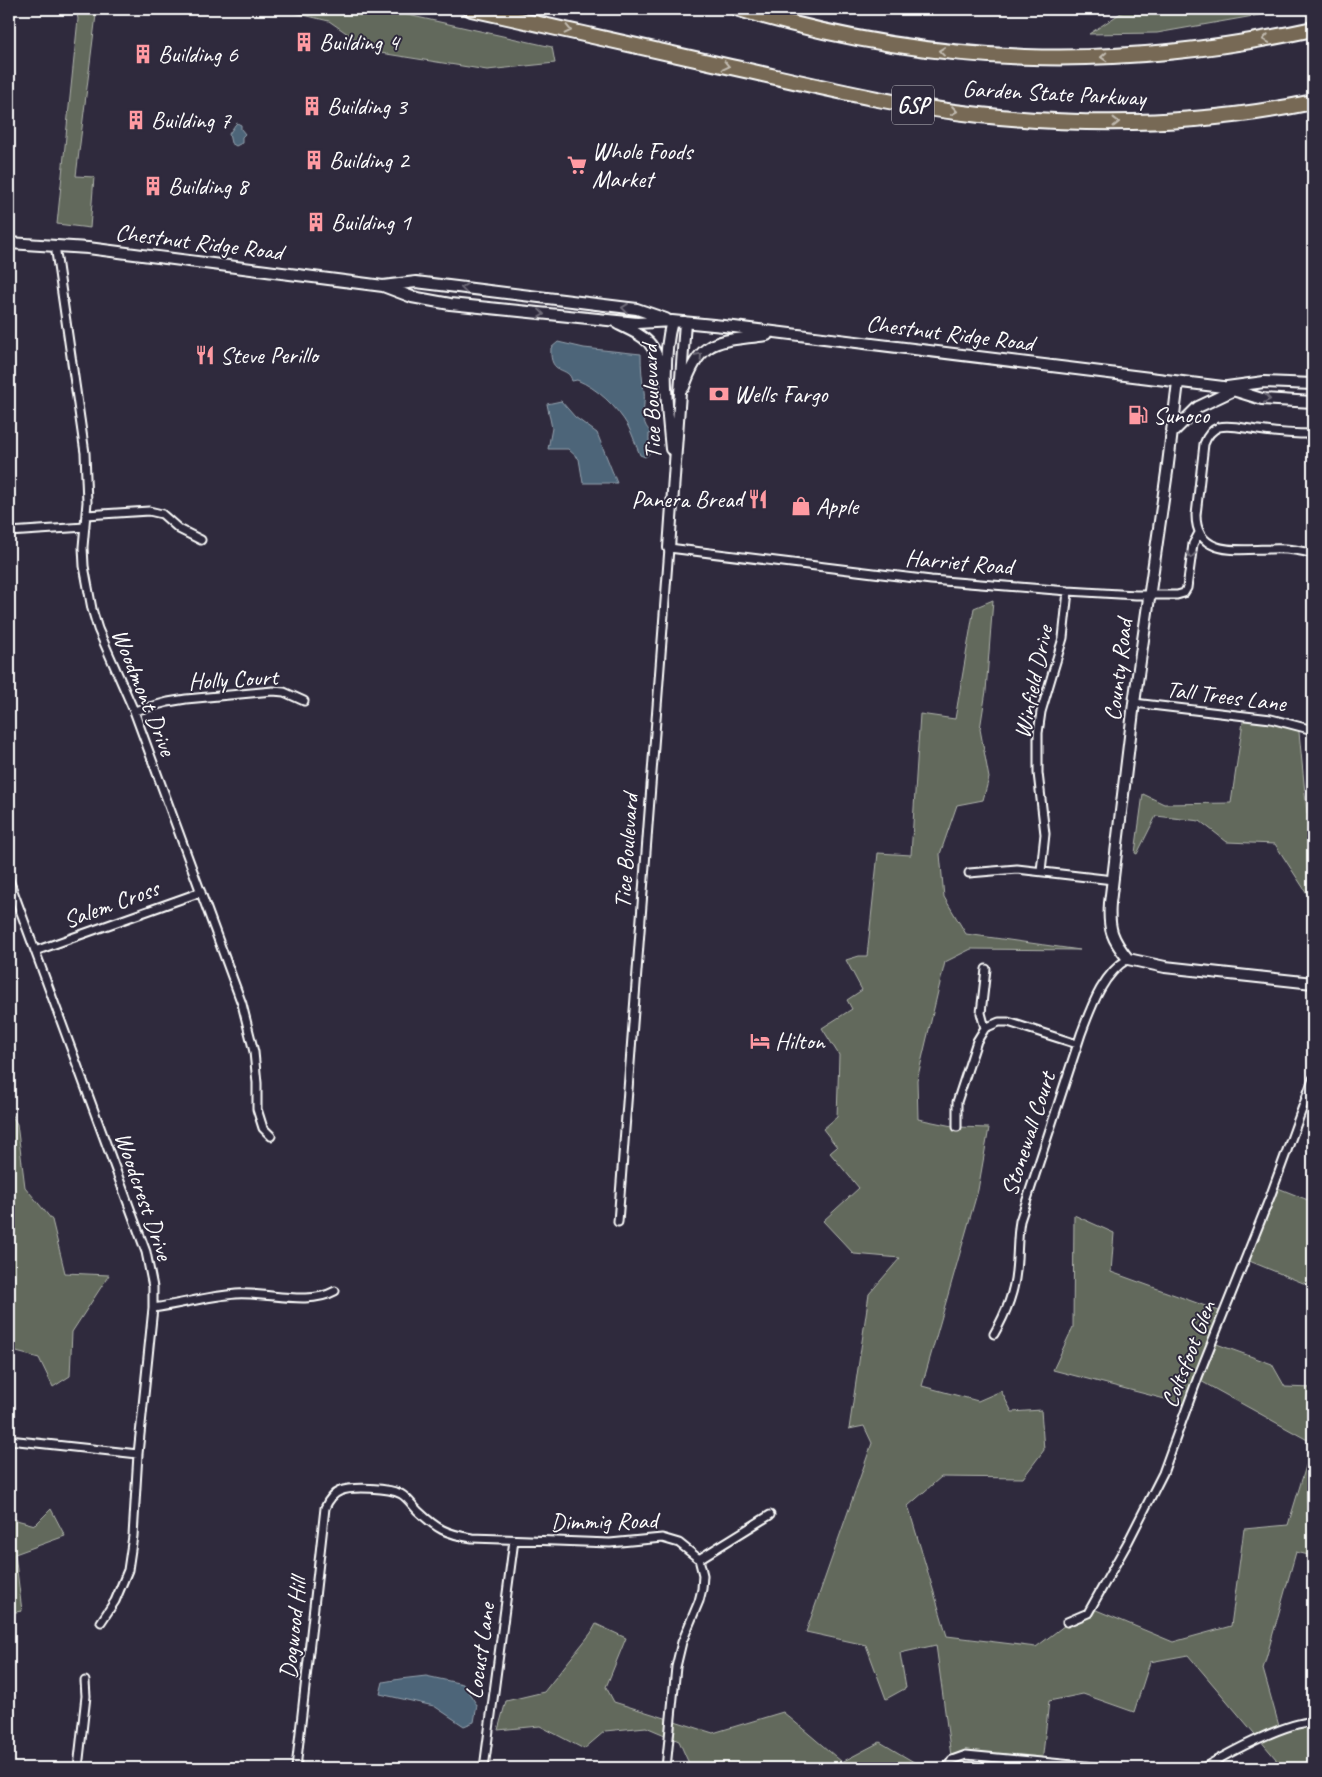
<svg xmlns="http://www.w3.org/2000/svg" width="1322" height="1777" font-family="Caveat,sans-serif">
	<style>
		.green { fill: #62695b; stroke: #b0b4ad }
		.water { fill: #4e6579; stroke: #95a3af }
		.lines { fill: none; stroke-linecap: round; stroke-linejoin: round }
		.street-casing { stroke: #fff; stroke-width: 11 }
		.secondary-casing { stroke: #fff; stroke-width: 14 }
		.highway-casing { stroke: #fff; stroke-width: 18 }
		.street { stroke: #2f2a3d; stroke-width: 7 }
		.secondary { stroke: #2f2a3d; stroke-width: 10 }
		.highway { stroke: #776954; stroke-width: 14 }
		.oneway { stroke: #c2bcb2 }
		.oneway2 { stroke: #6d6a77 }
		.labels { text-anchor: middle; stroke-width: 4; stroke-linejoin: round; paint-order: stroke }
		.shield { fill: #2f2a3d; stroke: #c1bfc5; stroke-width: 1 }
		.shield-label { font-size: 22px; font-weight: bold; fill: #fff }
		.poi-label { font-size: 24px; fill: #fff; stroke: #2f2a3d; text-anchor: start }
		.street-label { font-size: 24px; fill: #fff; stroke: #2f2a3d }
	</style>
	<rect width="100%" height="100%" fill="#2f2a3d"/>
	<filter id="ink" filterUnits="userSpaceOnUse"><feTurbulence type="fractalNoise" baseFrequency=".02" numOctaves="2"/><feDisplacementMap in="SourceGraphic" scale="10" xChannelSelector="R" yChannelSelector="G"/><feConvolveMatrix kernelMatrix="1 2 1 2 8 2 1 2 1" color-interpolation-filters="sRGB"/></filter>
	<g filter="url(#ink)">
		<path class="green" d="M76 9H100L96 15 76 176 94 177 90 228 57 224 78 19Z
			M278 9H381L552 47 555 63 487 70 374 52 329 21Z
			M1127 9H1293L1157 33 1089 34Z
			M993 600 986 691 980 729 989 778 983 800 957 805 940 854 944 897 966 934 1080 950 971 949 945 962 917 1080 918 1119 957 1127 989 1128 978 1190 922 1386 978 1401 1001 1391 1012 1412 1041 1410 1044 1450 1023 1478 941 1477 908 1506 947 1636 1036 1647 1089 1607 1173 1642 1231 1626 1244 1529 1288 1525 1313 1443 1197 1379 1188 1405 1053 1370 1073 1327 1074 1215 1114 1233 1111 1272 1222 1312 1211 1342 1272 1364 1285 1387 1313 1388V1556L1296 1552 1263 1669 1279 1726 1313 1724V1768H1275L1276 1759 1188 1655 1150 1662 1134 1712 1083 1694 1049 1701 1042 1763 951 1756 936 1645 900 1653 906 1688 886 1699 866 1645 806 1632 872 1443 864 1426 849 1429 869 1294 900 1258 854 1254 823 1221 859 1188 830 1153 837 1147 823 1129 837 1117 839 1055 822 1028 852 1009 847 1000 862 990 846 960 859 956H867L878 853 911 855 920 714 955 719 974 608Z
			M1244 715 1298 722 1307 813H1313V893L1308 895 1275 844 1227 842 1200 821 1156 816 1137 854 1135 853 1143 794 1164 804 1231 803Z
			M9 1111 17 1124 25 1187 52 1220 65 1273 109 1275 72 1332 70 1376 53 1387 39 1358 9 1350Z
			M1273 1186 1313 1202V1287L1242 1258Z
			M51 1509 65 1536 15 1554 22 1611 9 1613V1518L35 1525Z
			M596 1624 626 1638 606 1687 614 1702 713 1733 783 1712 842 1762 880 1742 924 1768H691L679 1741 646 1727 605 1731 584 1749 540 1726 498 1730 506 1701 544 1692 591 1633Z"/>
		<path class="water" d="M237 123 241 125V129L245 134 242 137V143L236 146 231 143 229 134 235 125Z
			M558 342 584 348 641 354C641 367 642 379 644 391 646 406 638 422 652 433L649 434V454L645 457 640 455C636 446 633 435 628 426 617 407 597 388 577 380L572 381C569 365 549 377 551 348Z
			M561 401 575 417 597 433 617 483H583L579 459 568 449H548L552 428 547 404Z
			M426 1676 463 1684 477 1705 474 1722 464 1726 434 1706 380 1694 383 1682 400 1679Z"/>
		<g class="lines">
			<defs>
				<path id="street" d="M55 245 85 453 87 502 83 547 84 566 92 609 98 629 134 711 242 1004 254 1052 257 1083V1109L263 1128 271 1136
					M1313 434C1295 434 1277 433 1258 430 1247 429 1231 424 1219 427 1211 430 1207 436 1204 444L1196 515C1196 558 1241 549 1270 549 1285 548 1299 550 1313 554
					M86 515 149 511 162 514 179 529 201 540
					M9 532 85 527
					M1134 703 1271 719 1313 730
					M134 711 168 702 186 699 273 691 284 692 304 701
					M1041 871 1045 834 1038 773V733L1041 712 1063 638 1068 591
					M969 873 1017 869 1113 880
					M9 880 146 1252 153 1287V1308L138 1454 133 1536 128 1570 115 1601 101 1622
					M35 951 201 892
					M985 1028 999 1022H1008L1077 1044
					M957 1127V1102L977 1041 985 1028 981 1013 986 969
					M618 1222 669 548 931 580 1068 591 1136 595H1177L1184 593 1187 588 1193 544 1199 533
					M153 1308C181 1304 209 1296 236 1294 267 1292 308 1306 335 1291
					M994 1334C1005 1315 1014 1294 1016 1271 1018 1254 1017 1238 1020 1221L1081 1034C1091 1008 1102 974 1128 959
					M9 1440 138 1454
					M699 1559 770 1515
					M1067 1622 1088 1613 1128 1542 1163 1473 1198 1377 1270 1197 1313 1079
					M78 1768 86 1696 85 1681
					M296 1768 325 1508C328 1501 332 1494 340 1491 352 1486 390 1488 401 1494 408 1498 412 1505 418 1511 437 1529 446 1534 472 1538L610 1543 662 1538 679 1543 699 1559 703 1575 702 1589 699 1601 682 1642 676 1667 666 1768
					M484 1768 514 1540
					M947 1768 952 1760 966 1755 1105 1768
					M1203 1768C1227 1754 1287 1721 1313 1722"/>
				<path id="secondary" d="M9 243 88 248 383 286 416 282 637 309 666 319
					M383 286 412 297 450 304 637 323 672 321 734 327 1223 387 1262 399 1313 402
					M618 324C647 338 655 341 662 375
					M1178 382 1167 472 1134 703 1110 903C1108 929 1112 939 1128 959L1165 967 1313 983
					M684 387C701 336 719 342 767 335
					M1227 387 1264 382 1313 384
					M1171 434 1198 407 1234 390
					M671 449C667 407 661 362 672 321
					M669 548 685 322"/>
				<path id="highway" d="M471 9C558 28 645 48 731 67 813 85 896 106 980 115 1090 127 1204 125 1313 102
					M739 9C932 67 1116 72 1313 29"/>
			</defs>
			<use href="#street" class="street-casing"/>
			<use href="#secondary" class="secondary-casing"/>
			<use href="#highway" class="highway-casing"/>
			<use href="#street" class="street"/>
			<use href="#secondary" class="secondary"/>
			<use href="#highway" class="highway"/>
		</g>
		<defs><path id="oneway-chevron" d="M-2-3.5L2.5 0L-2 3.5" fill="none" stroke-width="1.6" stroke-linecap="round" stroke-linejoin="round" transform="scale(1.25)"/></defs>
		<g class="oneway">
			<use href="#oneway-chevron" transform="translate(568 30) rotate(13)"/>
			<use href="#oneway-chevron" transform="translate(1266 39) rotate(170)"/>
			<use href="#oneway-chevron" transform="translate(942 51) rotate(-173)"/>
			<use href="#oneway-chevron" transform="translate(1104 57) rotate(177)"/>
			<use href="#oneway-chevron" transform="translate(726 66) rotate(13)"/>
			<use href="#oneway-chevron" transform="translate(954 111) rotate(8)"/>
			<use href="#oneway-chevron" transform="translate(1116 122)"/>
		</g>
		<g class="oneway2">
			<use href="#oneway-chevron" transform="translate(464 288) rotate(-173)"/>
			<use href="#oneway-chevron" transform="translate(625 308) rotate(-173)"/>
			<use href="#oneway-chevron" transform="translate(541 314) rotate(7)"/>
			<use href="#oneway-chevron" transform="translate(699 356) rotate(-49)"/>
			<use href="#oneway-chevron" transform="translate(1267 399) rotate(8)"/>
			<use href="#oneway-chevron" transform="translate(1191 555) rotate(97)"/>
		</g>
	</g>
	<defs>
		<symbol id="building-bare" viewBox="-9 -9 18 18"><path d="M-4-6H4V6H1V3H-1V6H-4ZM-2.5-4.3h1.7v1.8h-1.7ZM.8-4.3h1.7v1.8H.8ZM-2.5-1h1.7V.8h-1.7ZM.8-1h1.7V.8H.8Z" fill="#ff9aa2" stroke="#2f2a3d" stroke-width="2.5" paint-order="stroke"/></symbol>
		<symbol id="supermarket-bare" viewBox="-9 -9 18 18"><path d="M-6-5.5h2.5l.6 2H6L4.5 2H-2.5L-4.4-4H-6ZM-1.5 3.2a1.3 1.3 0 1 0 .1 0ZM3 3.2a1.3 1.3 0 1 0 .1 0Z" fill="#ff9aa2" stroke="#2f2a3d" stroke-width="2.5" paint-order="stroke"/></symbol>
		<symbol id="restaurant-bare" viewBox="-9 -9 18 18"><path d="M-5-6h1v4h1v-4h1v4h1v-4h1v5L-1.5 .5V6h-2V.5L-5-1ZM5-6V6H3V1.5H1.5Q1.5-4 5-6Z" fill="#ff9aa2" stroke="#2f2a3d" stroke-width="2.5" paint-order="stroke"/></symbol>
		<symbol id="bank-bare" viewBox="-9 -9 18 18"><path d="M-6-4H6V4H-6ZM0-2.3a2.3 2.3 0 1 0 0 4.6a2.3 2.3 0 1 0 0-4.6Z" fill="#ff9aa2" stroke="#2f2a3d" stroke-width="2.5" paint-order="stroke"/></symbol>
		<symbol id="fuel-bare" viewBox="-9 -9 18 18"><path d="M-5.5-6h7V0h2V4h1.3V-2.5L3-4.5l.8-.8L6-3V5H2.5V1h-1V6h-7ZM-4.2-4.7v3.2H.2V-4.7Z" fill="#ff9aa2" stroke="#2f2a3d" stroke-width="2.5" paint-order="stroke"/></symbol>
		<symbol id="shop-bare" viewBox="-9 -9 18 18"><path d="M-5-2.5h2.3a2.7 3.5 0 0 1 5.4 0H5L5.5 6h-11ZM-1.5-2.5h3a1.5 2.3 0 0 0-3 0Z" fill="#ff9aa2" stroke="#2f2a3d" stroke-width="2.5" paint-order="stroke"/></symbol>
		<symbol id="hotel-bare" viewBox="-9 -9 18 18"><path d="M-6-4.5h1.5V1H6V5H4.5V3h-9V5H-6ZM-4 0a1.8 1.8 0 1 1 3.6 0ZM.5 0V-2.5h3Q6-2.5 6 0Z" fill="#ff9aa2" stroke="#2f2a3d" stroke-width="2.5" paint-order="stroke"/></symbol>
	</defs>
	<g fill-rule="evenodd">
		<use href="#building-bare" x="290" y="28" width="28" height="28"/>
		<use href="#building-bare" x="129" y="40" width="28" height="28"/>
		<use href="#building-bare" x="298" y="92" width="28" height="28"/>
		<use href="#building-bare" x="122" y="106" width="28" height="28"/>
		<use href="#building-bare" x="300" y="146" width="28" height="28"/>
		<use href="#supermarket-bare" x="563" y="151" width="28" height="28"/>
		<use href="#building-bare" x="139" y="172" width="28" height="28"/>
		<use href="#building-bare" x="302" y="208" width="28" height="28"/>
		<use href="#restaurant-bare" x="191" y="341" width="28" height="28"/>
		<use href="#bank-bare" x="705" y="380" width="28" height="28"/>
		<use href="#fuel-bare" x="1124" y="401" width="28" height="28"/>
		<use href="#restaurant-bare" x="744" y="485" width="28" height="28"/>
		<use href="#shop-bare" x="787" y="492" width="28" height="28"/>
		<use href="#hotel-bare" x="746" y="1027" width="28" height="28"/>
	</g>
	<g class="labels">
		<rect class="shield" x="892" y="85.5" width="42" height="39" rx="4"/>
		<g class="shield-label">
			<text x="913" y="113">GSP</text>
		</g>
		<g class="poi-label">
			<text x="319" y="50">Building 4</text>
			<text x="158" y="62">Building 6</text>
			<text x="327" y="114">Building 3</text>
			<text x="151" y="128">Building 7</text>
			<text x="592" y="159">Whole Foods<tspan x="592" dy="28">Market</tspan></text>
			<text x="329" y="168">Building 2</text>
			<text x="168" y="194">Building 8</text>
			<text x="331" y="230">Building 1</text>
			<text x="220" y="363">Steve Perillo</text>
			<text x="734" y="402">Wells Fargo</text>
			<text x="1153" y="423">Sunoco</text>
			<text x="743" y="507" text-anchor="end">Panera Bread</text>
			<text x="816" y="514">Apple</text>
			<text x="775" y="1049">Hilton</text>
		</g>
		<g class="street-label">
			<text transform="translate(1054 93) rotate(3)" y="8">Garden State Parkway</text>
			<text transform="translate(199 242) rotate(7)" y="8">Chestnut Ridge Road</text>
			<text transform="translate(950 333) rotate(7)" y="8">Chestnut Ridge Road</text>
			<text transform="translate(651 402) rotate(-92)" y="8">Tice Boulevard</text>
			<text transform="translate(959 562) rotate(5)" y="8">Harriet Road</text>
			<text transform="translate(1118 670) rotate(-83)" y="8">County Road</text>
			<text transform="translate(233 679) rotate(-3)" y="8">Holly Court</text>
			<text transform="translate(1033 682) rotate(-78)" y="8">Winfield Drive</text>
			<text transform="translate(144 692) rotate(68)" y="8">Woodmont Drive</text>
			<text transform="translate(1226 696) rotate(7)" y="8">Tall Trees Lane</text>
			<text transform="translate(626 851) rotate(-86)" y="8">Tice Boulevard</text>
			<text transform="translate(111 904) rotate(-20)" y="8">Salem Cross</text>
			<text transform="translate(1028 1134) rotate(-72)" y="8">Stonewall Court</text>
			<text transform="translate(144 1196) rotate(71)" y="8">Woodcrest Drive</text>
			<text transform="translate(1188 1354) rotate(-69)" y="8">Coltsfoot Glen</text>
			<text transform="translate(604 1521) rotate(-1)" y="8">Dimmig Road</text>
			<text transform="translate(293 1628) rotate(-84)" y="8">Dogwood Hill</text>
			<text transform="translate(480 1651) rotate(-82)" y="8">Locust Lane</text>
		</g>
	</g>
	<rect width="1322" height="1777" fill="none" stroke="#2f2a3d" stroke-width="30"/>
	<rect x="15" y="15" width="1292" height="1747" fill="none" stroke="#fff" stroke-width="2" filter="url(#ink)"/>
</svg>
